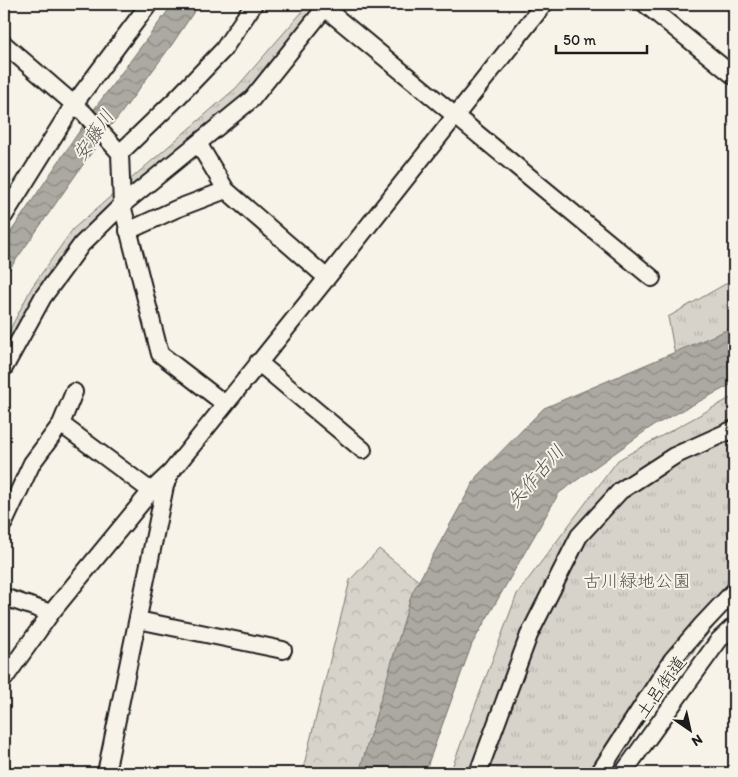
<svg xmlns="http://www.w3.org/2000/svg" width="738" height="777" font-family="Itim,'Klee One',sans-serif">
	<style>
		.forest { fill: url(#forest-crowns); stroke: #7a7874 }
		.park { fill: url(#park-tufts); stroke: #7a7874 }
		.water { fill: url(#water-waves); stroke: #72716c }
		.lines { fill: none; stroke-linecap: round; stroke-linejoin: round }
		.minor-casing { stroke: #1c1c1c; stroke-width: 20 }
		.minor { stroke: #f7f3e8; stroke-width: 16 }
		.labels { text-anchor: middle; stroke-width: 4; stroke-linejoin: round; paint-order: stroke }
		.park-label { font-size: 18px; fill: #545351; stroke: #f7f3e8 }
		.street-label { font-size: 18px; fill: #1c1c1c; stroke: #f7f3e8 }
		.water-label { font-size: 19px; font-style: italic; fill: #565452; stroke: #f7f3e8 }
	</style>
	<defs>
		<pattern id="forest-crowns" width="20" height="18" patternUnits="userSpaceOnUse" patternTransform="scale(1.25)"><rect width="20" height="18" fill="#d7d3cb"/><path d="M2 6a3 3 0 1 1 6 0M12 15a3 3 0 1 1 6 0" fill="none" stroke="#b8b5ae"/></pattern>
		<pattern id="park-tufts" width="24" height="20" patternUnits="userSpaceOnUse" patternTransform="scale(1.25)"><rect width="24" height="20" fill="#d7d3cb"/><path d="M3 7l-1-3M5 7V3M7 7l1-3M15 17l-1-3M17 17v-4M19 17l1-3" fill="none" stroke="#b8b5ae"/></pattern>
		<pattern id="water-waves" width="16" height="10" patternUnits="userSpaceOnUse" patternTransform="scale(1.25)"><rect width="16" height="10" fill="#aca9a2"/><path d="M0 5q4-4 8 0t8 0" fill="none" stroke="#8b8983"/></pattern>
	</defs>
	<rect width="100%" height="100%" fill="#f7f3e8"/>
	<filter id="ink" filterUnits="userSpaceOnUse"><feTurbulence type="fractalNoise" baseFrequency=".02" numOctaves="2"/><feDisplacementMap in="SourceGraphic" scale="10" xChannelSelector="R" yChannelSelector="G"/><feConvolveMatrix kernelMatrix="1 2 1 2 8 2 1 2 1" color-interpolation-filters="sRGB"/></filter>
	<g filter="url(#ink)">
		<path class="forest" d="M379 549 430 590 374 773H302L350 580Z"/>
		<path class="park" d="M309 4H336L317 27 94 239 41 310 4 376V341L32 287 73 229 236 88Z
			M734 279V335L675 355 668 317Z
			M734 396V601L596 773H450L517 594 618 460Z"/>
		<path class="water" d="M173 4H199L173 43 116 120 107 129 92 112Z
			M85 123 101 139 4 277V242Z
			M734 327V383L651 427 559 493 472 644 429 761 426 773H359L412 593 477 476 544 408Z"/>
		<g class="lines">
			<defs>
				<path id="minor" d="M645 4 734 76
					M332 14 652 278
					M4 44 84 113 120 153 122 205 160 354 225 404
					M120 153 176 99 223 50 254 4
					M226 190 327 278
					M4 216 74 104 149 4
					M128 231 176 209 226 190 198 143
					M258 362 363 450
					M4 368 43 297 82 244 122 205 252 99 328 4
					M61 424 151 491
					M4 523 32 463 61 424 74 392
					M4 597 51 613
					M138 620 283 650
					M4 679 51 613 151 491 171 472 327 278 544 4
					M106 773 165 486 170 474
					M478 773 529 635 579 536 620 491 674 456 734 429
					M599 773 672 660 702 625 734 591
					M623 773 719 640 734 626"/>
			</defs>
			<use href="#minor" class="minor-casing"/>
			<use href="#minor" class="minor"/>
		</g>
	</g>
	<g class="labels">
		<g class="park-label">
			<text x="637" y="587">古川緑地公園</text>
		</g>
		<g class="street-label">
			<text transform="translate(661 687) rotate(-54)" y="6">土呂街道</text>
		</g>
		<g class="water-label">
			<text transform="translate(93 135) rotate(-56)" y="7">安藤川</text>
			<text transform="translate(535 476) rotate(-49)" y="7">矢作古川</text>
		</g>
	</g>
	<rect width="738" height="777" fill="none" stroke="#f7f3e8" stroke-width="20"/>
	<rect x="10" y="10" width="718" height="757" fill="none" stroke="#1c1c1c" stroke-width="2" filter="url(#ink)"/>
	<g transform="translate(690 730) rotate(146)" stroke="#f7f3e8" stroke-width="4" paint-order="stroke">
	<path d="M0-4L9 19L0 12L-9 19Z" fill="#1c1c1c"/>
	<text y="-8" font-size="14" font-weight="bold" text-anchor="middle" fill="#1c1c1c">N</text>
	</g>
	<path d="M556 45v8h91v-8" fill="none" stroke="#1c1c1c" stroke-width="2.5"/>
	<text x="563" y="45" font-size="15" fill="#1c1c1c" stroke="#f7f3e8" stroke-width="4" paint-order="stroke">50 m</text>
</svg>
